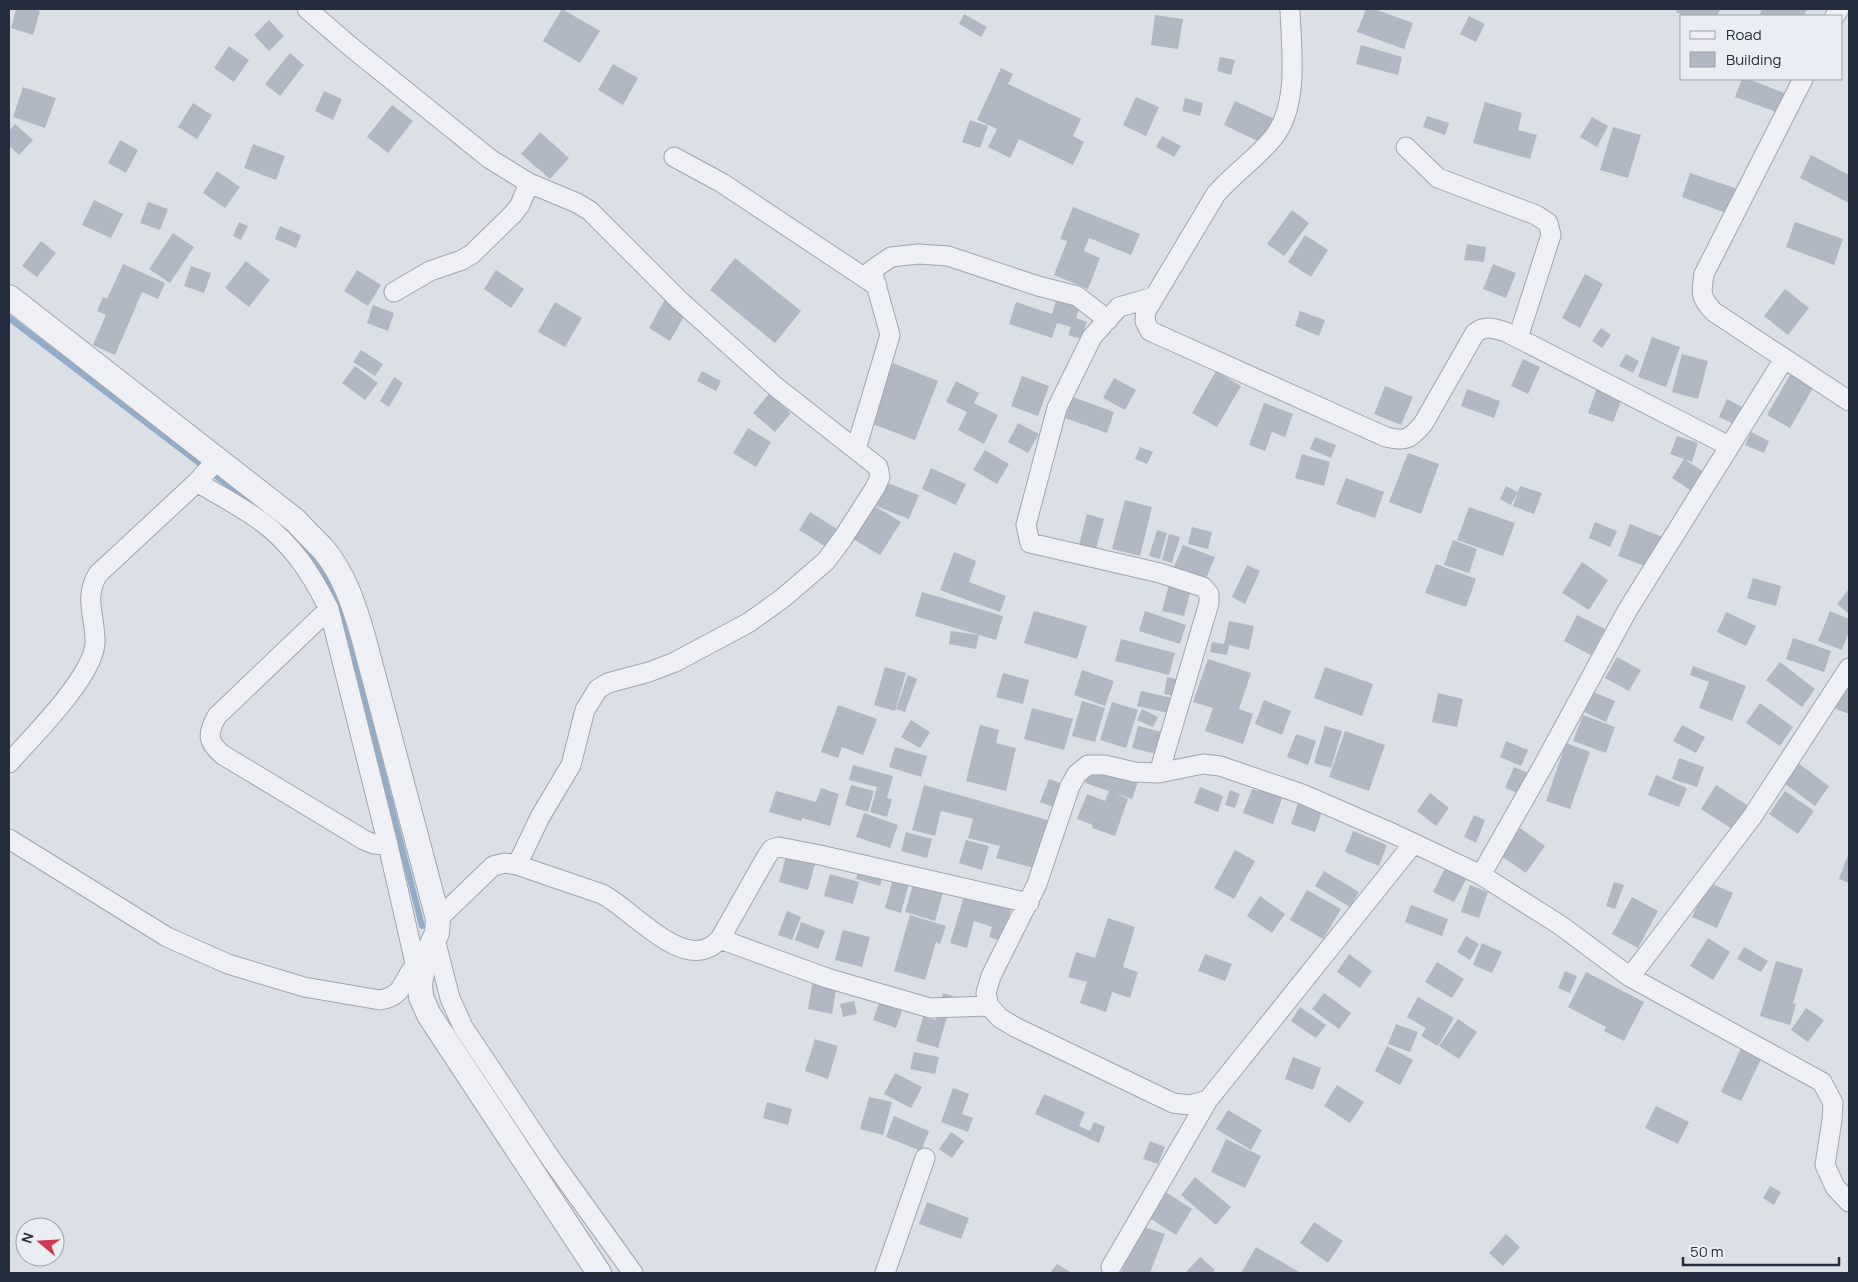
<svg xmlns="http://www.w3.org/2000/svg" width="1858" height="1282" font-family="Manrope,sans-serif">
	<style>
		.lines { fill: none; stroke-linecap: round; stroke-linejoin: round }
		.stream { stroke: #93adc9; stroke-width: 6 }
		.building { fill: #b2b8c3 }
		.minor-casing { stroke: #a0a6b0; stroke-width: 21 }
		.tertiary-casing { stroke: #a0a6b0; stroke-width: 26 }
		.minor { stroke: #eef0f5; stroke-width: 19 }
		.tertiary { stroke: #eef0f5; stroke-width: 24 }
	</style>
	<rect width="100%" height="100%" fill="#dbdfe6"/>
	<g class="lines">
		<path class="stream" d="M9 318 262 511
			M297 543 312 557 334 592 359 680 422 926"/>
	</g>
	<path class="building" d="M16 9H31L40 11 33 35 11 28Z
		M562 9 600 31 580 63 543 41Z
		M1366 9H1374L1413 23 1404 49 1357 32Z
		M1677 9H1717L1720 10 1717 16H1685L1676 12Z
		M1762 9H1807L1804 16H1759Z
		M964 14 987 27 981 37 959 24Z
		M1155 15 1183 19 1178 49 1151 45Z
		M1469 16 1485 24 1476 42 1460 34Z
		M269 20 284 36 269 51 254 35Z
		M1361 45 1402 57 1398 75 1356 64Z
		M229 46 249 60 234 82 214 68Z
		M290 53 304 65 280 96 265 84Z
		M1220 57 1235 60 1231 75 1217 71Z
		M613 64 638 78 623 105 598 90Z
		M1001 68 1013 74 1008 84 1081 119 1073 136 1084 142 1073 165 1019 139 1010 158 988 147 997 129 977 120Z
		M1742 79H1748L1790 95 1782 114 1735 97Z
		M23 87 56 98 45 128 13 117Z
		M324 91 342 99 333 120 315 111Z
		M1136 97 1159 107 1146 136 1123 125Z
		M1185 98 1203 103 1200 116 1182 111Z
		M1235 101 1288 125 1277 150 1224 125Z
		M1485 102 1522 113 1518 130 1537 135 1530 159 1473 143Z
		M193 103 212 115 197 139 178 127Z
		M392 105 413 121 388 153 367 137Z
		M1427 116 1449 123 1445 135 1423 127Z
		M1592 117 1608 126 1597 147 1580 137Z
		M970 120 988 126 980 148 962 142Z
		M15 124 33 140 19 155 9 146V131Z
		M1613 127 1641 135 1628 178 1600 170Z
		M540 132 569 158 550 179 521 154Z
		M1162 136 1181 146 1174 157 1156 147Z
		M120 140 138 150 126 173 108 163Z
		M253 144 285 156 276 180 244 168Z
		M1811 155 1849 175V203L1800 178Z
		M217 171 240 187 225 208 203 193Z
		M1690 173 1738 189 1729 214 1682 197Z
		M94 200 123 214 111 238 82 225Z
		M148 202 168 209 160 230 140 223Z
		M1073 207 1140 234 1131 255 1089 238 1084 251 1100 258 1088 289 1054 275 1067 241 1060 239Z
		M1292 210 1309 223 1284 256 1267 244Z
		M239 222 248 226 241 240 233 236Z
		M1795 222 1843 239 1834 265 1786 247Z
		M280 226 301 235 296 248 275 239Z
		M173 233 194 247 170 283 149 269Z
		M1305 235 1328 250 1311 277 1288 262Z
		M41 241 56 253 37 277 22 266Z
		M1467 244 1486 247 1484 262 1464 260Z
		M735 258 801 311 775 343 710 290Z
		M246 261 270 280 249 307 225 288Z
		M123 264 165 283 158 299 142 292 115 355 93 345 106 315 97 311 103 297 107 299Z
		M1493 264 1516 273 1506 298 1483 289Z
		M191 266 211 273 204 293 184 286Z
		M357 270 381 285 368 306 344 291Z
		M496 270 524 289 511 308 484 289Z
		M1585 274 1603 284 1580 328 1562 318Z
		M1785 289 1809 308 1788 335 1764 316Z
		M668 294 690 306 670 341 649 328Z
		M1057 298 1080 306 1076 318 1087 322 1081 339 1068 335 1071 327 1057 323 1052 338 1009 324 1016 302 1052 314Z
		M555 302 582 318 565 347 538 332Z
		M373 305 394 313 388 331 367 323Z
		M1300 311 1325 320 1319 336 1295 326Z
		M1601 328 1611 335 1602 348 1592 341Z
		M1652 337 1680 347 1666 387 1638 377Z
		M361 350 383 364 375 376 353 362Z
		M1626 354 1639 361 1633 373 1619 366Z
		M1682 354 1708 361 1698 399 1672 392Z
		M1523 359 1540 367 1528 394 1511 386Z
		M893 363 938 381 915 440 870 423Z
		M355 366 378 383 365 400 342 383Z
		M702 371 721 381 716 391 697 381Z
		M1216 371 1241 386 1217 427 1192 413Z
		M1791 373 1814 386 1790 428 1767 415Z
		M1022 376 1049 386 1038 416 1011 406Z
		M394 377 403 383 389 407 380 401Z
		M1114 378 1136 390 1125 410 1103 398Z
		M1600 379 1626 388 1613 422 1588 413Z
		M956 381 979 393 974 403 998 415 984 444 958 430 967 412 946 402Z
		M1385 386 1413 397 1401 425 1374 414Z
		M1467 389 1500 401 1494 418 1461 406Z
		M769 394 791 413 775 432 753 413Z
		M1073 397 1114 412 1107 433 1065 418Z
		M1727 399 1744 408 1736 425 1719 417Z
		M1264 403 1293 414 1285 437 1272 432 1265 451 1249 445Z
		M1018 423 1039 434 1028 453 1008 442Z
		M748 428 771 442 756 467 733 453Z
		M1751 432 1769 441 1764 453 1745 445Z
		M1677 436 1698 443 1692 462 1670 454Z
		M1315 437 1336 445 1331 458 1310 449Z
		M1140 447 1153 452 1147 464 1135 459Z
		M985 450 1009 464 997 484 973 470Z
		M1408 453 1439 464 1421 514 1389 502Z
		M1302 454 1330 462 1324 486 1295 478Z
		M1684 459 1704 472 1692 491 1672 478Z
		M931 468 966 484 956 505 922 489Z
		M1346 478 1384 492 1375 518 1336 504Z
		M885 482 919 495 909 519 876 506Z
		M1506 486 1518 492 1511 505 1500 499Z
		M1520 486 1542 493 1534 514 1513 506Z
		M1125 500 1152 507 1140 556 1112 549Z
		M870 503 901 522 880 555 853 539Z
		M1469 507 1515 523 1503 556 1457 540Z
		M810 512 837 529 826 547 799 530Z
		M1087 514 1104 519 1096 549 1079 545Z
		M1595 522 1617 531 1610 547 1589 538Z
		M1630 524 1665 538 1653 569 1618 556Z
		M1192 527 1212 532 1208 549 1188 544Z
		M1157 530 1167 533 1160 559 1149 556Z
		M1169 534 1180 537 1172 563 1162 560Z
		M1453 540 1477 549 1469 573 1444 565Z
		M1183 545 1215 557 1205 581 1173 569Z
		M954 552 976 561 969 582 1006 596 1000 612 940 590Z
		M1582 562 1608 580 1589 610 1562 593Z
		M1436 564 1476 579 1466 607 1425 593Z
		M1247 565 1260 571 1245 604 1232 597Z
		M1753 578 1781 586 1776 606 1747 598Z
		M1169 584 1191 590 1184 616 1162 611Z
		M1849 589V614L1837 604Z
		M922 592 1003 616 996 640 915 616Z
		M1034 611 1087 626 1077 659 1024 643Z
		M1145 611 1186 625 1180 644 1139 631Z
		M1830 611 1849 619V631L1842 650 1818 641Z
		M1726 612 1756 626 1746 646 1717 632Z
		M1577 615 1605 629 1591 655 1564 641Z
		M1229 621 1254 626 1249 650 1229 645 1227 655 1210 652 1212 642 1224 644Z
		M951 631 979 635 976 649 949 644Z
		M1793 638 1831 651 1824 672 1786 659Z
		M1121 639 1175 653 1169 675 1115 661Z
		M1617 657 1641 670 1629 691 1605 678Z
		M1208 659 1251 673 1239 709 1253 714 1243 744 1205 731 1213 708 1193 702Z
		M1780 662 1815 689 1802 707 1766 680Z
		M1693 666 1746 686 1732 721 1699 708 1709 682 1690 675Z
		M885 667 906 673 895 711 874 705Z
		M1325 667 1373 684 1362 716 1314 698Z
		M1082 670 1114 681 1105 706 1074 695Z
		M1003 673 1029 680 1023 704 996 697Z
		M1849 673V714L1834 708Z
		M908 675 917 679 905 712 896 709Z
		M1167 677 1177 679 1174 696 1164 694Z
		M1141 691 1172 698 1168 713 1137 706Z
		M1593 692 1615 701 1606 722 1584 712Z
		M1438 693 1463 699 1457 727 1432 722Z
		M1264 700 1291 711 1282 735 1255 724Z
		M1082 701 1105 708 1095 742 1072 736Z
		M1112 702 1138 710 1126 748 1100 740Z
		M1760 703 1793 727 1780 746 1746 723Z
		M838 705 877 719 863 755 842 747 838 758 821 752Z
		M1032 708 1073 719 1064 750 1024 739Z
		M1142 709 1158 717 1153 727 1137 720Z
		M1583 715 1615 727 1606 753 1573 741Z
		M911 720 930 732 920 748 901 737Z
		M980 725 999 730 996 743 1016 748 1006 791 966 781Z
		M1682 725 1705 737 1696 753 1673 741Z
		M1138 726 1166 733 1160 755 1132 748Z
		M1325 726 1342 731 1331 768 1314 763Z
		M1345 731 1385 745 1369 791 1329 777Z
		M1296 734 1316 741 1308 765 1287 757Z
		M1506 741 1528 750 1521 766 1500 757Z
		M1566 743 1590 752 1570 809 1546 801Z
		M895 747 927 756 921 777 889 767Z
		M1679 758 1704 767 1697 787 1672 779Z
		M1798 763 1829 786 1815 806 1784 783Z
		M853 765 893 776 887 798 892 799 887 817 870 812 877 787 849 780Z
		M1091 766 1138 782 1132 799 1115 793 1128 799 1115 836 1092 828 1093 825 1077 819 1087 794 1105 801 1109 791 1085 783Z
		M1514 767 1541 778 1533 799 1505 788Z
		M1656 775 1687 788 1679 807 1648 795Z
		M1264 776 1287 784 1273 824 1243 813 1252 789 1259 791Z
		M1049 779 1068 786 1059 809 1040 802Z
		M851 785 874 791 868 812 845 805Z
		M924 785 1051 821 1038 869 996 858 1000 846 968 838 973 819 941 811 935 836 912 830Z
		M1716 785 1750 807 1735 831 1701 809Z
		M1200 787 1223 796 1218 812 1194 803Z
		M821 788 839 794 830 826 802 818 801 821 769 812 776 791 816 802Z
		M1303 788 1327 796 1315 832 1291 824Z
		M1230 790 1240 794 1235 808 1225 805Z
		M1785 791 1814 811 1798 834 1769 814Z
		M1430 793 1449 808 1436 826 1417 811Z
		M864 813 898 825 890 848 856 837Z
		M1474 815 1485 820 1476 843 1464 837Z
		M1520 828 1545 846 1526 873 1501 856Z
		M1353 831 1387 845 1379 866 1345 852Z
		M906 832 932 839 927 858 901 851Z
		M966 840 989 846 982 870 959 863Z
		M1235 850 1255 861 1234 899 1214 888Z
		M1849 852V883L1839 879Z
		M786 856 815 864 808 890 779 882Z
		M861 862 885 869 880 886 856 879Z
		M1445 868 1466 879 1454 902 1433 892Z
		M1324 871 1359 892 1350 907 1315 886Z
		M830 874 859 882 853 904 824 896Z
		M915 878 945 886 935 921 905 912Z
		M893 879 909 883 901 913 885 908Z
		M1614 882 1624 885 1615 909 1606 906Z
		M1708 882 1733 893 1717 928 1692 917Z
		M1470 885 1488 892 1479 918 1461 912Z
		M1307 890 1341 909 1323 939 1290 920Z
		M965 893 1012 906 1002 941 989 937 992 927 974 921 967 948 950 943Z
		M1260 896 1285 914 1272 933 1247 916Z
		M1632 897 1658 911 1638 948 1612 934Z
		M1411 905 1448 919 1442 936 1405 922Z
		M787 911 801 917 792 940 778 935Z
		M910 915 946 926 940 944 936 942 925 980 894 971Z
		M1108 918 1135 927 1123 967 1138 972 1130 998 1112 992 1106 1012 1080 1003 1087 982 1068 977 1076 952 1095 958Z
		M801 922 825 931 818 949 795 940Z
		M843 930 870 937 862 967 835 960Z
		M1466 936 1479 944 1470 960 1457 952Z
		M1708 938 1730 952 1713 980 1690 966Z
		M1482 943 1502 952 1492 973 1473 965Z
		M1744 947 1768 961 1761 972 1737 959Z
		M1205 954 1232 964 1225 981 1198 971Z
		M1349 954 1372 971 1360 988 1337 972Z
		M1776 961 1803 969 1793 1003 1796 1004 1790 1025 1760 1016Z
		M1437 962 1464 979 1452 998 1425 982Z
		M815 968 839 972 832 1014 808 1009Z
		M1565 971 1577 976 1570 993 1558 988Z
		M1586 972 1644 1002 1624 1041 1604 1031 1606 1027 1568 1007Z
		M943 993 953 996 938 1048 916 1041 923 1017 936 1020Z
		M1324 993 1351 1013 1339 1029 1312 1009Z
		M881 997 904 1005 896 1028 873 1020Z
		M1418 997 1454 1018 1438 1046 1421 1036 1426 1028 1407 1017Z
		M854 1001 857 1014 843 1017 840 1004Z
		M1300 1007 1326 1025 1316 1038 1291 1021Z
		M1806 1008 1824 1020 1808 1042 1791 1030Z
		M1458 1019 1477 1032 1459 1059 1439 1046Z
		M1396 1024 1418 1032 1410 1052 1388 1044Z
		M815 1039 838 1046 828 1079 805 1071Z
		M1387 1046 1413 1060 1400 1085 1375 1071Z
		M1741 1048 1762 1057 1741 1101 1721 1092Z
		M914 1052 939 1057 935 1074 910 1069Z
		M1293 1057 1321 1068 1313 1090 1285 1079Z
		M895 1073 922 1087 911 1108 884 1094Z
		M1337 1085 1364 1102 1350 1123 1324 1106Z
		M953 1088 969 1094 962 1114 973 1118 968 1132 941 1122Z
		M1044 1094 1085 1112 1079 1126 1090 1131 1094 1122 1105 1127 1099 1143 1035 1114Z
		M869 1097 892 1102 883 1135 860 1129Z
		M767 1102 792 1109 788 1125 763 1118Z
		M1656 1106 1689 1122 1678 1144 1645 1128Z
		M1228 1110 1262 1130 1251 1150 1216 1129Z
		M894 1116 929 1131 921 1151 886 1137Z
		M951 1132 964 1141 952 1158 939 1149Z
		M1226 1139 1261 1156 1245 1188 1211 1172Z
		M1150 1141 1165 1147 1158 1164 1143 1159Z
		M1195 1177 1231 1207 1216 1225 1181 1195Z
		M1770 1186 1781 1192 1774 1205 1763 1198Z
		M1164 1191 1192 1209 1176 1235 1148 1217Z
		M927 1202 969 1218 961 1239 919 1224Z
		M1314 1222 1343 1241 1328 1263 1300 1243Z
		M1139 1225 1165 1234 1150 1273H1121Z
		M1506 1234 1520 1247 1503 1266 1489 1253Z
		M1256 1247 1301 1273H1241Z
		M1200 1257 1215 1270 1212 1273H1185Z
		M1057 1264 1072 1273H1050Z"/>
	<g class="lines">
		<defs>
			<path id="minor" d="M307 9 351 47 490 159 529 183 577 203 590 211 679 300 776 387 878 467 880 477 875 488 843 538 826 561 783 598 748 623 675 662 649 672 608 683 598 689 585 710 571 765 540 817 517 865
				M1290 9C1291 49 1300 105 1273 138 1256 159 1233 174 1216 194L1146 311 1145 321 1150 331 1386 437C1406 442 1410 439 1423 424L1475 333C1485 325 1493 328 1506 332L1729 446
				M1835 16 1839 9
				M1803 79 1704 274C1701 293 1700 298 1714 312L1849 401
				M1406 147 1438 178 1536 215 1548 223 1551 235 1518 338
				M674 157 722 183 877 286
				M394 292 430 271 462 260 472 254 513 214 520 205 529 183
				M1154 297 1119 307 1092 337 1057 408 1026 525 1030 543 1160 573 1203 587 1209 594V603L1159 773
				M856 449 890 335 872 270 891 257 918 254 948 256 1038 286 1077 296 1108 320
				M197 482C218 495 242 507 262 522 293 545 312 575 329 609L388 845 415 963
				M329 609 217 716C207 734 207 742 223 755L364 840 374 844 388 845
				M9 763C32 737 92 678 95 644 96 617 83 599 98 574L197 482 217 460
				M9 839 167 937 228 964 304 987 380 1000C411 995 400 970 425 960
				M1413 844 1208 1100 1190 1105 1173 1103 1015 1027 1000 1018 989 1006 986 993 991 976 1037 884 1070 786 1077 774 1088 765H1105L1134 772 1159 773 1203 764 1220 766 1302 794 1394 834 1481 875 1560 925 1630 977 1822 1082 1833 1103 1832 1120 1825 1165 1835 1187 1849 1202
				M1481 875 1544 764 1627 611 1784 359
				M438 919 493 866 505 863 517 865 602 894C630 908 677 965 710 947 714 945 717 942 720 939L767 856 772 849 779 847 820 855 1029 903
				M435 939 450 998 463 1027 551 1159 633 1273
				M720 939 827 978 930 1008 989 1006
				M1630 977 1752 817 1849 668
				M1111 1267 1208 1100
				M885 1273 925 1158"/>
			<path id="tertiary" d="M9 297 296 521C305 531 314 540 323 549 344 574 354 605 363 636L438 919 437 933 425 960 420 983 421 997 429 1015 599 1273"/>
		</defs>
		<use href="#minor" class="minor-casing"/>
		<use href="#tertiary" class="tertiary-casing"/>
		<use href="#minor" class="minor"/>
		<use href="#tertiary" class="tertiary"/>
	</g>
	<rect width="1858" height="1282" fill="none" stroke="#242d3d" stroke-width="20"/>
	<rect x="1680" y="15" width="162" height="65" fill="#eaeef4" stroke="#9ba1ab"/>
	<rect x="1690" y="31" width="25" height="8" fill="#eef0f5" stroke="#9ba1ab"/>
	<text x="1726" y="40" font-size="15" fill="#242d3d">Road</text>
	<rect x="1690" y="52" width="25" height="15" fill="#b2b8c3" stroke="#9ba1ab"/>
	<text x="1726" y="65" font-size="15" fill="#242d3d">Building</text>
	<g transform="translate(40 1242) rotate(288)"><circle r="24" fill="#eaeef4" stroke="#9ba1ab"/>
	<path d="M0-4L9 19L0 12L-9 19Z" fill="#d4374c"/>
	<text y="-8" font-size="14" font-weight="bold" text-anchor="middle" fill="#242d3d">N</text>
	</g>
	<path d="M1683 1257v8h156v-8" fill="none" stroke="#242d3d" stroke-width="2.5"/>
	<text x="1690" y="1257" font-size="15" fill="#242d3d" stroke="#eaeef4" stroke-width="4" paint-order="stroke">50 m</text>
</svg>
